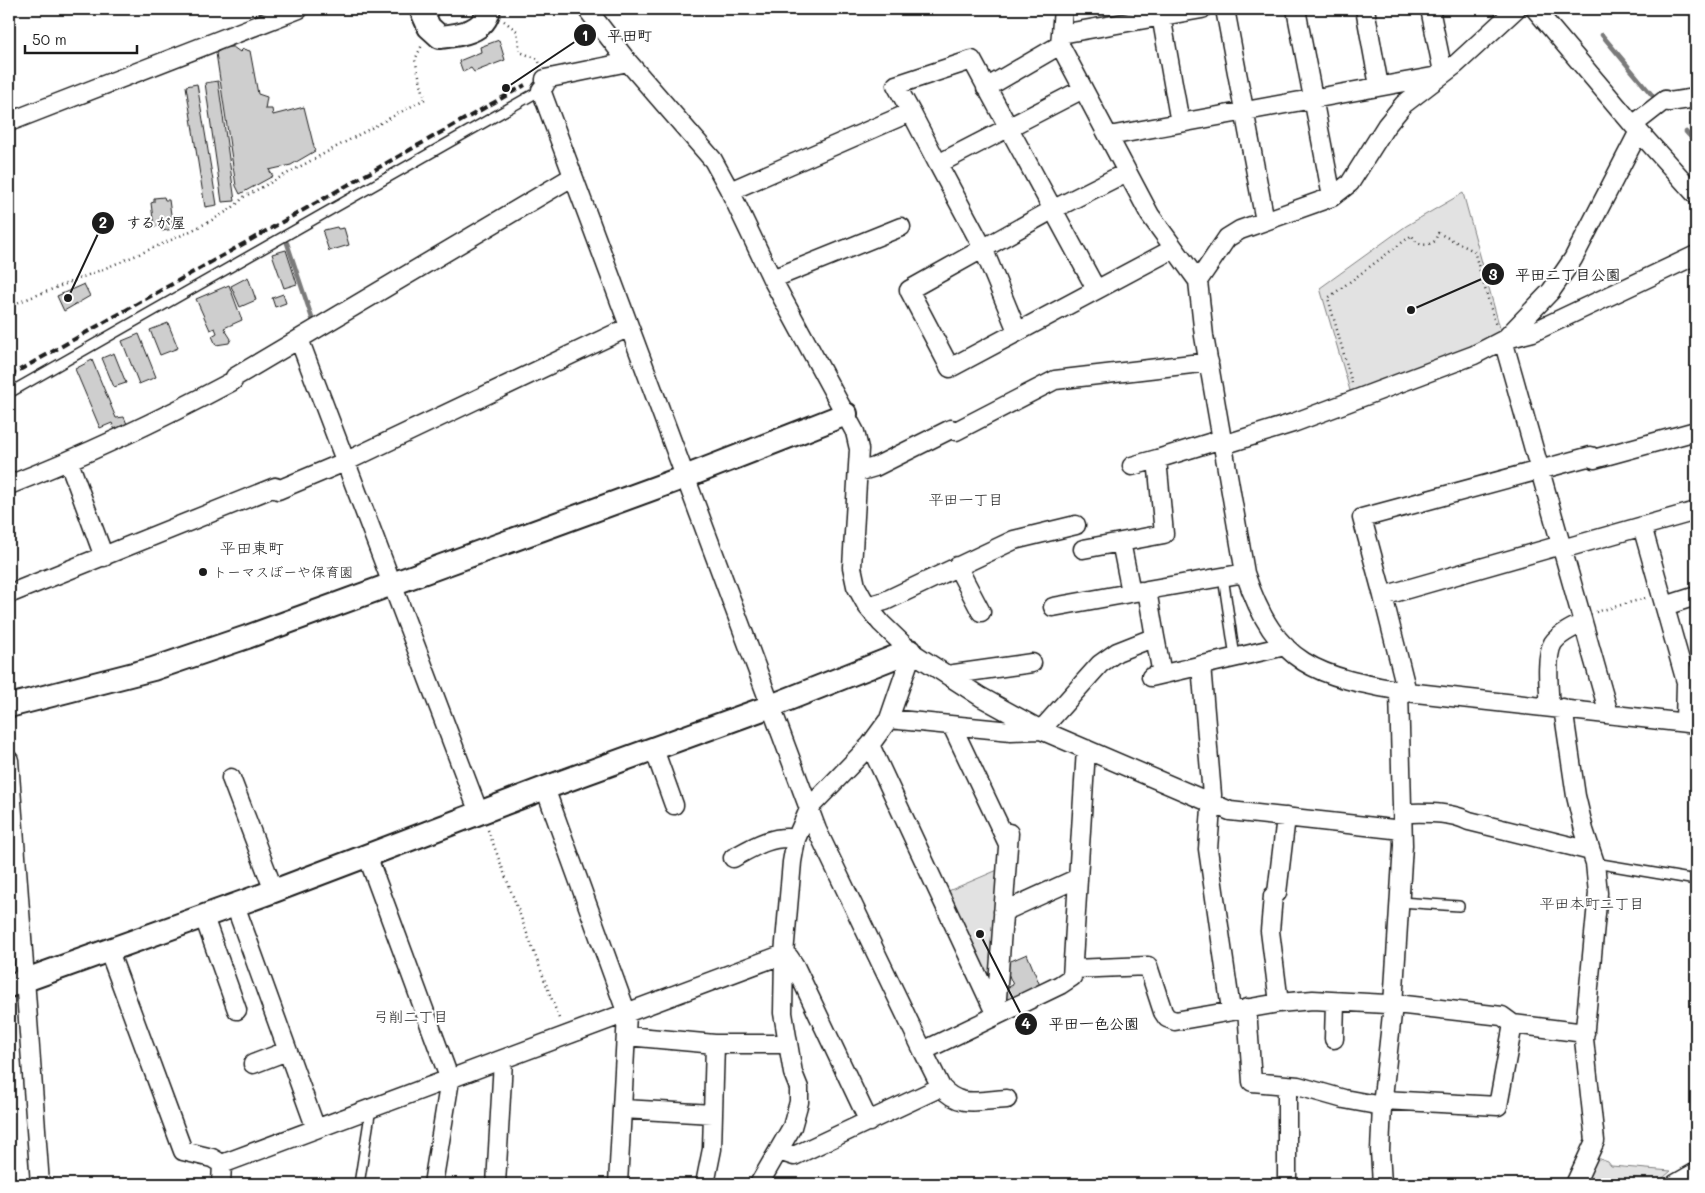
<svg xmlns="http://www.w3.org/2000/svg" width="1705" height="1193" font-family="Mali,'Klee One',sans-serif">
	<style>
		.green { fill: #e2e2e2; stroke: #7f7f7f }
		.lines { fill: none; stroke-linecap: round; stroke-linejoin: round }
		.stream { stroke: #7a7a7a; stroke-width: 4.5 }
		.building { fill: #cecece; stroke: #1c1c1c }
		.service-casing { stroke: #1c1c1c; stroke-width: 12 }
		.minor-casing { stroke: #1c1c1c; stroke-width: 21 }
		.tertiary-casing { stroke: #1c1c1c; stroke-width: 26 }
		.path { stroke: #1c1c1c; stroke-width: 2.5; stroke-dasharray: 1 4; stroke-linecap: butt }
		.service { stroke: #fff; stroke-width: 9 }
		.minor { stroke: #fff; stroke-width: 18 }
		.tertiary { stroke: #fff; stroke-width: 22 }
		.rail { stroke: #1c1c1c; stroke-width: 4; stroke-dasharray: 8 4; stroke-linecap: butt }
		.poi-dot { fill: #1c1c1c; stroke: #fff; stroke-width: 2 }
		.labels { text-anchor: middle; stroke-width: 4; stroke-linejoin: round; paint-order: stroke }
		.poi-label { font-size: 14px; fill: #1c1c1c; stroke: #fff; text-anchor: start }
		.neighbourhood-label { font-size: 15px; fill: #1c1c1c; stroke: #fff }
		.quarter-label { font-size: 16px; fill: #1c1c1c; stroke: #fff }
		.leader { fill: none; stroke: #1c1c1c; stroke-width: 2 }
		.callout-dot { fill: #1c1c1c; stroke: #fff; stroke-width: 2 }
		.mark-label { font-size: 15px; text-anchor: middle; font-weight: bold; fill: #fff }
		.callout-label { font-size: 15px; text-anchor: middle; font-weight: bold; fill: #1c1c1c; stroke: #fff; stroke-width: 4; stroke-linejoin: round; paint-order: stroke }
	</style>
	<rect width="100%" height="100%" fill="#fff"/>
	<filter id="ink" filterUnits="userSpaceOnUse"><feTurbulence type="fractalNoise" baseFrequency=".02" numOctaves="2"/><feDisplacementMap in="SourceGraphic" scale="10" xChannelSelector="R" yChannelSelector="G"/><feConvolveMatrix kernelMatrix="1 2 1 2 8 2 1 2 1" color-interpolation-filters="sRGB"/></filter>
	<g filter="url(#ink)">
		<path class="green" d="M1463 193 1501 332 1483 344 1351 394 1320 288 1406 226Z
			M1000 869 991 976 985 979 946 892Z
			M1594 1157 1608 1162 1611 1166 1671 1171 1656 1184H1581Z"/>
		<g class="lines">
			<path class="stream" d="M1602 35 1652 95
				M1686 132 1696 143
				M287 243 314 324"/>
		</g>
		<path class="building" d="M499 40 505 60 474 72 471 68 463 72 459 61 481 52 480 47Z
			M225 47H233L240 52 243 49 250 51 258 94 267 97 265 109H272L273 115 304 107 315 151 291 165 269 170 273 176 240 194 236 186 216 53Z
			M218 81 235 201 222 202 205 83Z
			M197 84 217 205 205 207 186 86Z
			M164 197 165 200H169L173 229 162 231 160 226 154 227 151 203 154 202V198Z
			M337 227 338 229 344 228 349 245 329 251 323 233 324 230Z
			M286 250 297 284 284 288 272 254Z
			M248 277 256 300 240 307 231 286Z
			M84 284 90 296 64 311 57 296Z
			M229 285 242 320 224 328 231 339 229 343 216 345 212 336 217 333 215 328 210 330 196 299Z
			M283 294 286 303 275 307 272 298Z
			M168 323 178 348 160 355 150 330Z
			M139 334 156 377 139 384 122 341Z
			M114 353 126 383 114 387 102 358Z
			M92 360 116 418 124 417 127 424 115 430 112 423 100 428 75 369Z
			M1027 954 1041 988 1008 1002 1002 990 1013 985 1004 964Z"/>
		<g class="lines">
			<defs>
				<path id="service" d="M9 393 541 90
					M1223 577 1235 657
					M1595 863 1696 880
					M1400 902 1459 906
					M359 1184 371 1108"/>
				<path id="minor" d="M587 9 628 62 713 160 730 191 772 279 855 432 859 449 852 567 856 586 867 606 881 623 910 651 981 697 1041 730 1230 811 1402 830
					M1063 9 1060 45 1150 215 1198 281 1204 336 1245 573C1276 667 1317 676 1407 692L1696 724
					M1225 9 1265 221
					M1296 9 1332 197
					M1365 9 1379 86
					M1430 9 1443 72
					M1535 9 1633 125 1696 195
					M1161 15 1180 123
					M1061 34 1202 9
					M628 62 545 79V85L541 90 817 830 923 1051
					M986 88 1060 45
					M911 112 896 85 972 60 1096 289
					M9 122 299 9
					M1633 125 1665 100 1669 102 1696 98
					M1109 136 1438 76
					M938 164 983 248 1017 331
					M1127 172 1052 210 909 290 950 368 1173 249
					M730 191 911 112 938 164 1083 89
					M772 279 901 227
					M1198 281 1227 238 1240 230 1332 197 1350 183 1386 126 1404 104 1455 65 1516 9
					M299 339 479 813
					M1503 340 1609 714
					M1504 340 1551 291 1573 259 1639 131
					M1223 445 1293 423 1474 355 1503 340 1533 332 1696 255
					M69 462 104 557
					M1132 466 1157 459
					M858 472 875 467 951 429 956 431 1055 380 1209 362
					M9 485C86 455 160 420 233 381L235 377 572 177
					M1642 526 1686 682 1685 722
					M1561 545 1383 596 1362 518 1591 456 1594 459 1696 431
					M1083 549 1121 542
					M1562 549 1696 511
					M957 566 981 612
					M1131 592 1121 542 1164 534 1157 459 1222 439
					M9 594 275 487 278 490 347 461 629 327
					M1383 596 1407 692
					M867 606 885 601 1014 540 1076 525
					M1665 606 1696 596
					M1053 607 1141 591
					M1155 637 1162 674
					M1201 665 1212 795 1208 849 1231 1010
					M947 675 1032 663
					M1151 677 1285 646
					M1550 707C1549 691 1545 656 1553 643 1559 634 1574 627 1583 623
					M1563 708 1576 796 1584 830 1595 863 1598 893 1584 1039 1595 1141 1575 1184
					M889 719 1011 731 1041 730 1100 664 1117 652 1155 637 1147 590 1245 573
					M952 726 1008 844
					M870 745 996 1015
					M654 749 674 805
					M9 760 40 1184
					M231 778 274 891
					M545 788 627 1014 618 1184
					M1402 813C1425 813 1448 811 1469 821L1591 851
					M367 855 450 1080 433 1184
					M733 858C753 847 774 834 796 839
					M235 905 316 1129
					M1003 912 1078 878
					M204 917 237 1010
					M109 951 183 1151 212 1158 222 1164
					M1073 969 1148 966 1163 1012 1167 1018 1175 1021 1279 1003 1313 1000 1405 1005 1502 1016 1513 1024 1585 1033
					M1279 1003 1270 931 1273 896 1277 893 1286 817
					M1247 1008 1252 1082 1298 1086 1344 1099 1382 1106
					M996 1012 1009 833
					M627 1036 715 1044H787
					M1334 1039 1335 1002
					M253 1064 287 1051
					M1287 1086V1184
					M941 1087C960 1109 980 1100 1007 1099
					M1383 1100 1498 1106 1513 1024
					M623 1109 713 1114
					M779 1151 794 1156 941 1087 923 1051 1060 985 1072 977 1086 749
					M221 1184 222 1164 784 954 789 957 795 966 869 1122
					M496 1184 503 1061
					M705 1184 712 1149 715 1044
					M759 1184 792 1127 799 1102V1088L793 1073 783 1013 784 954 792 862 796 839 810 807 870 745 889 719 908 664 910 651
					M1382 1184 1380 1151 1382 1106 1393 1005 1403 845 1399 690
					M1675 1184 1696 1172"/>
				<path id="tertiary" d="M421 9 429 27 440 37C460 35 485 32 489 9
					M9 706 153 669 247 637 685 477 846 414
					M9 986 274 891 545 788 771 706 910 651"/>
			</defs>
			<use href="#service" class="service-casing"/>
			<use href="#minor" class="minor-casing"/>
			<use href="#tertiary" class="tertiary-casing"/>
			<path class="path" d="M504 21 517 31 520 52 538 59 540 64
				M9 306C44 292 230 223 242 198L425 99 415 60 422 45
				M1352 383 1328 298 1412 235C1416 246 1426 247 1435 241L1438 233 1474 251 1496 326
				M1596 612 1646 598
				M488 830 560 1021"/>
			<use href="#service" class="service"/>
			<use href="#minor" class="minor"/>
			<use href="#tertiary" class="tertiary"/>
			<path class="rail" d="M9 376 525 85"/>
		</g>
	</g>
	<circle class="poi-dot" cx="203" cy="572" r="5"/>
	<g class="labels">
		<g class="poi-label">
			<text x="213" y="577">トーマスぼーや保育園</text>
		</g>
		<g class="neighbourhood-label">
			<text x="966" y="505">平田一丁目</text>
			<text x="1592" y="909">平田本町二丁目</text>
			<text x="411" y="1022">弓削二丁目</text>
		</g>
		<g class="quarter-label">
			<text x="252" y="554">平田東町</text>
		</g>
	</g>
	<path class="leader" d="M506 88L585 35M68 298L103 223M1411 310L1493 274M980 934L1026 1024"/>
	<g class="callout-dot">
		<circle cx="506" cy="88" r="5"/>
		<circle cx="68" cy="298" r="5"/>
		<circle cx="1411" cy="310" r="5"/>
		<circle cx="980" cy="934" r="5"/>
		<circle cx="585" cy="35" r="12"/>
		<circle cx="103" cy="223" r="12"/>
		<circle cx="1493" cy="274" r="12"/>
		<circle cx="1026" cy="1024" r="12"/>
	</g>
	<g class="mark-label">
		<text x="585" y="41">1</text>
		<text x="103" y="228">2</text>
		<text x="1493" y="280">3</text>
		<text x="1026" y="1029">4</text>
	</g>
	<g class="callout-label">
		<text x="630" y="41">平田町</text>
		<text x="156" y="228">するが屋</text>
		<text x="1568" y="280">平田二丁目公園</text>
		<text x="1094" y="1029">平田一色公園</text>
	</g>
	<rect width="1705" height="1193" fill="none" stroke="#fff" stroke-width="30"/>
	<rect x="15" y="15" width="1675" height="1163" fill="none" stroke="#1c1c1c" stroke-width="2" filter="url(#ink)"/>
	<path d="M25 45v8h112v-8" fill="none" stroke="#1c1c1c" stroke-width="2.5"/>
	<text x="32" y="45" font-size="15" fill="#1c1c1c" stroke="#ffffff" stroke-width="4" paint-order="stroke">50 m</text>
</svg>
